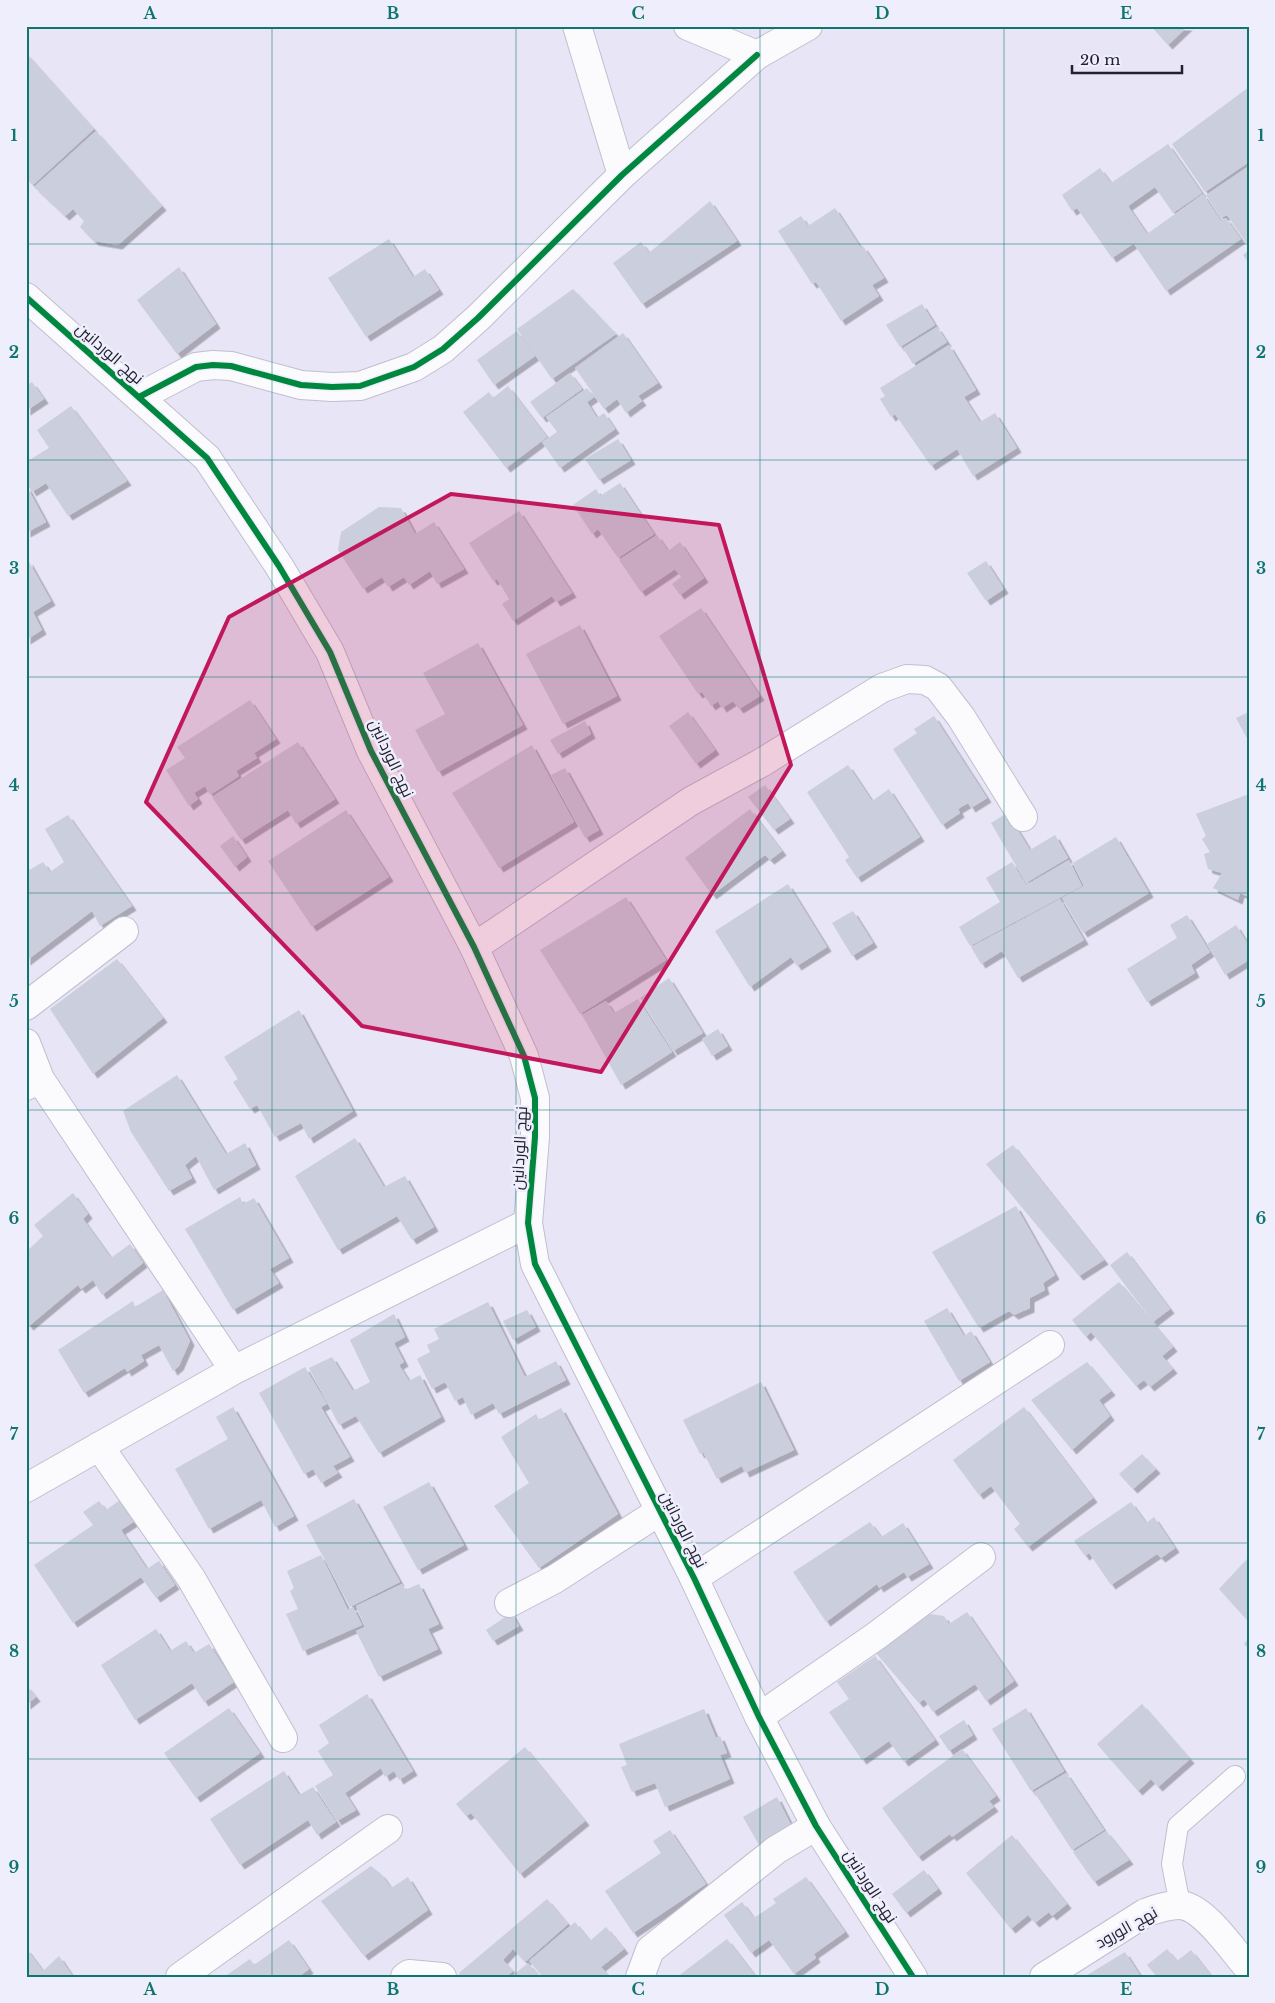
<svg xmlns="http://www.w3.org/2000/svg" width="1275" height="2003" font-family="'Libre Baskerville',Cairo,serif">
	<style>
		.building { fill: #cbcedc; filter: url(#shadow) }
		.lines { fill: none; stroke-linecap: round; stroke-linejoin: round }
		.service-casing { stroke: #c0bfcd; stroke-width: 22 }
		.minor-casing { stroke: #c0bfcd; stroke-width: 30 }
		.tertiary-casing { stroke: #c0bfcd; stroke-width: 30 }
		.service { stroke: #fbfbfe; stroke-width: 20 }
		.minor { stroke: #fbfbfe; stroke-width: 28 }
		.tertiary { stroke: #fbfbfe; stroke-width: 28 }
		.cycleway-casing { stroke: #efeefd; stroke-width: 9 }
		.cycleway { stroke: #00873e; stroke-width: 6 }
		.marked { fill: #c2185b; fill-opacity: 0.2; stroke: #c2185b; stroke-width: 4; stroke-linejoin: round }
		.grid { fill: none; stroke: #0f766e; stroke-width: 1; stroke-opacity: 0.55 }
		.labels { text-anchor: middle; stroke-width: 5; stroke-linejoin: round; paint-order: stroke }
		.street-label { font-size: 16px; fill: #23212e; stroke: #efeefd }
		.neatline { fill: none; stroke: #0f766e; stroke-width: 2 }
		.grid-label { font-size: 16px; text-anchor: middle; font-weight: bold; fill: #0f766e }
	</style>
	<defs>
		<filter id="shadow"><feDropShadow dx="4.5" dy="4.5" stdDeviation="0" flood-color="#0004"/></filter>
	</defs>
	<rect width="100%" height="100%" fill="#e7e5f6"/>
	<path class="building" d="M1151 26H1188L1168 45Z
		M26 53 94 129 33 185 26 178Z
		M1249 87V162L1205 192 1172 144Z
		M96 131 162 206 118 245 94 241 80 227 84 221 73 209 65 216 34 187Z
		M1168 144 1202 193 1173 213 1155 187 1128 206 1147 234 1203 194 1221 221 1226 218 1241 239 1166 291 1134 244 1142 238 1112 258 1077 208 1072 211 1062 195 1100 168 1111 183Z
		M1249 166V247L1227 215 1221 218 1206 195Z
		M710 201 737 241 642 304 613 263 641 242 649 253Z
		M835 208 861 248 863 246 884 278 872 285 879 296 841 321 816 282 812 284 778 231 801 216 808 226Z
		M389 239 413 277 425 269 439 290 366 337 328 278Z
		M1249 250V264L1243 255Z
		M179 267 216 324 177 354 137 300Z
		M573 289 616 334 552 379 517 329Z
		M922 304 935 325 900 347 886 325Z
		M937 327 947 342 913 364 903 348Z
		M517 331 535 356 494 385 477 360Z
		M623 333 658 383 638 396 642 401 626 413 617 399 604 409 575 368Z
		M949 345 976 390 964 397 980 422 995 413 1017 448 973 476 957 449 931 466 895 414 891 417 880 399 885 396 880 388Z
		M570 373 582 389 542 418 530 402Z
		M32 382 44 399 26 411V386Z
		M508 386 547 437 506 468 463 412 489 392 493 398Z
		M587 388 594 397 587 402 597 418 604 413 615 429 560 468 542 442 557 432 546 417Z
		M71 406 127 481 68 516 46 483 32 492 26 482V462L49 448 37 430Z
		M618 439 631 460 599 480 585 459Z
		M620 483 654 534 618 558 598 529 592 534 573 505 596 489 600 496Z
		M26 485 46 522 26 533Z
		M379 507 401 508 415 534 434 522 464 569 437 584 430 571 409 585 404 577 388 587 382 577 363 589 338 550 341 532Z
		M519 511 572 593 556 602 552 596 513 621 502 604 509 599 497 579 493 581 469 543Z
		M657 535 668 551 680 542 704 578 680 595 672 584 681 577 675 569 641 592 619 560Z
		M28 560 51 601 33 612 42 630 26 640Z
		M986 561 1004 589 986 601 967 573Z
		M701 608 760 696 739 709 733 701 722 708 718 701 711 706 702 692 698 694 659 636Z
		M580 625 617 696 563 724 526 654Z
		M478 643 523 725 438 772 415 730 445 714 423 673Z
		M250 700 276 739 254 753 257 758 236 771 239 776 210 795 205 786 194 793 198 799 189 806 166 770 185 758 177 747Z
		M688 712 715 750 696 764 669 726Z
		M1249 712V742L1236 718Z
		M934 716 987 798 971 808 968 803 958 809 960 813 942 825 893 749 917 733 914 729Z
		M585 721 591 734 558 754 550 740Z
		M298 742 335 799 296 824 288 810 241 840 212 797Z
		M532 745 574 822 499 868 452 793Z
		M848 765 872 801 889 789 920 837 857 878 845 860 849 857 807 792Z
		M565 768 599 830 585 838 551 775Z
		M765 785 790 819 774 830 748 797Z
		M1249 794V897L1240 893 1238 900 1213 888 1222 873 1208 869 1204 854 1210 852 1202 839 1206 836 1196 814Z
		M750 809 782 851 770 860 765 855 712 895 685 858Z
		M346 810 389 877 312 927 268 861Z
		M1007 813 1030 850 1055 835 1068 858 1026 883 991 823Z
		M68 815 132 906 100 926 92 911 26 961V872L43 862 50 872 64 862 45 829Z
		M233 836 247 857 235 867 220 846Z
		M1116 837 1149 893 1083 933 1062 898 1084 886 1073 863Z
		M1069 860 1082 886 970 946 959 927 1000 902 986 878 1012 862 1026 885Z
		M788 884 827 947 797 966 791 957 750 987 715 931Z
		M626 897 666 960 580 1014 540 950Z
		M1060 899 1084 940 1018 978 1002 951 981 964 971 947Z
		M853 911 873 943 852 956 832 923Z
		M1187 915 1210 952 1191 965 1195 973 1147 1002 1127 969 1177 938 1170 925Z
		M1236 925 1249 946V960L1225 975 1207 944Z
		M117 959 163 1018 93 1074 50 1009Z
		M669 978 703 1033 673 1051 640 998Z
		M638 999 672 1052 621 1085 582 1015 606 1001 614 1013Z
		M299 1010 353 1111 309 1139 301 1123 275 1137 257 1105 250 1109 233 1082 238 1079 224 1057Z
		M718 1029 728 1046 712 1056 702 1039Z
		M177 1075 226 1154 245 1143 256 1165 214 1190 196 1156 185 1165 192 1178 169 1191 131 1132 123 1111Z
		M355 1138 384 1187 405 1176 434 1227 412 1240 397 1216 338 1250 295 1176Z
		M1013 1145 1104 1260 1079 1276 986 1164Z
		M73 1193 88 1214 83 1219 111 1258 130 1244 143 1263 102 1295 93 1280 81 1289 78 1285 29 1326 26 1322V1252L43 1236 34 1225Z
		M240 1197 243 1204 254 1198 289 1258 270 1269 279 1283 233 1310 185 1229Z
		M1016 1206 1055 1275 1043 1283 1045 1290 1030 1298V1308L1014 1315 1009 1311 979 1328 932 1252Z
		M1127 1252 1170 1309 1153 1322 1110 1265Z
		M1119 1282 1173 1347 1162 1356 1173 1369 1150 1387 1144 1380 1136 1386 1091 1332 1086 1337 1072 1320Z
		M163 1290 190 1341 179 1366 173 1371 159 1345 141 1355 144 1361 127 1372 125 1368 84 1393 58 1350 133 1301 135 1307Z
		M488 1302 525 1377 556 1361 566 1380 499 1414 493 1403 471 1415 463 1397 455 1401 445 1382 432 1389 417 1359 430 1352 427 1345 439 1339 434 1329Z
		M947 1308 964 1336 971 1331 990 1362 959 1381 924 1321Z
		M527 1310 536 1327 513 1340 503 1321Z
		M394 1314 405 1337 394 1343 404 1362 399 1365 409 1381 420 1375 441 1417 379 1453 356 1416 339 1425 309 1368 332 1357 353 1391 370 1382 350 1340Z
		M1087 1362 1111 1391 1099 1400 1110 1416 1072 1450 1031 1400Z
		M305 1367 327 1404 321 1407 350 1457 333 1466 338 1473 321 1483 313 1469 304 1474 259 1393Z
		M761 1382 794 1450 745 1473 742 1466 717 1479 703 1452 700 1454 683 1420Z
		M233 1407 294 1516 275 1527 261 1500 209 1529 175 1469 228 1439 216 1417Z
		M1024 1407 1093 1498 1028 1547 1014 1529 1020 1524 991 1486 979 1495 953 1460Z
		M561 1408 618 1514 539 1568 494 1506 529 1483 501 1437 536 1414 539 1420Z
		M1142 1454 1156 1469 1133 1489 1119 1474Z
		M429 1482 464 1545 418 1570 383 1507Z
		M123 1498 138 1519 121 1530 147 1569 159 1561 175 1585 156 1598 141 1577 73 1623 34 1565 93 1525 83 1512 99 1501 106 1510Z
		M354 1499 400 1582 350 1607 306 1525Z
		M1131 1502 1146 1523 1154 1517 1175 1548 1161 1558 1157 1554 1111 1585 1089 1553 1085 1556 1074 1541Z
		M870 1522 881 1537 903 1523 929 1564 907 1577 904 1572 879 1588 877 1584 826 1622 793 1572Z
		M321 1555 348 1610 353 1607 362 1625 303 1651 286 1614 298 1609 290 1591 294 1588 287 1571Z
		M1247 1559 1249 1560V1622L1219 1589Z
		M402 1584 405 1590 419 1584 439 1624 428 1629 438 1649 379 1677 356 1631 365 1627 356 1606Z
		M967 1612 1014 1681 986 1701 975 1684 933 1712 924 1699 919 1703 876 1653 929 1614 944 1616 949 1624Z
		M511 1613 519 1626 493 1641 486 1630Z
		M156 1629 170 1651 186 1641 194 1653 209 1644 234 1682 204 1702 192 1683 135 1720 101 1665Z
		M1249 1638V1649L1244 1644Z
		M875 1656 935 1740 904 1762 889 1741 862 1760 829 1712 849 1699 837 1682Z
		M26 1685 36 1697 26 1705Z
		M367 1694 413 1771 399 1780 394 1771 385 1777 381 1768 345 1793 356 1810 337 1821 315 1786 333 1775 318 1751 329 1743 319 1725Z
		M1142 1704 1190 1759 1158 1787 1151 1779 1138 1791 1097 1744Z
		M229 1708 260 1753 196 1798 164 1753Z
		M1026 1708 1064 1771 1031 1791 992 1729Z
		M704 1709 716 1738 720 1736 727 1753 720 1755 730 1779 665 1807 655 1783 632 1792 621 1767 627 1765 619 1744Z
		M964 1720 973 1735 949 1751 939 1736Z
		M525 1747 585 1821 520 1874 471 1813 466 1816 456 1804Z
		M962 1749 996 1796 989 1801 994 1807 952 1837 950 1834 918 1857 882 1808Z
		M284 1771 299 1795 313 1787 336 1822 317 1835 308 1820 240 1865 210 1819Z
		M1066 1773 1104 1830 1072 1850 1034 1792Z
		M777 1797 791 1825 759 1845 743 1817Z
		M670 1830 706 1884 633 1933 605 1891 661 1853 653 1841Z
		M1106 1831 1129 1860 1094 1882 1073 1852Z
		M1012 1835 1067 1904 1052 1916 1049 1912 1035 1923 1028 1915 1011 1929 966 1873Z
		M371 1866 381 1874 391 1888 408 1877 428 1910 364 1956 321 1901Z
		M924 1870 938 1889 906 1913 892 1894Z
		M806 1877 845 1932 814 1954 816 1958 794 1974 769 1940 751 1953 724 1915 742 1902 754 1918 776 1903 773 1899Z
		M547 1899 568 1924 525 1962 513 1949 503 1960 513 1971 506 1977H461L459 1973Z
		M575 1922 590 1941 606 1927 624 1949 601 1967 610 1977H543L529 1961Z
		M727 1939 756 1977H677Z
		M289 1940 309 1969 301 1975 302 1977H224L250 1959 254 1965Z
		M26 1948 43 1971 59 1956 73 1977H26Z
		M1167 1949 1177 1961 1191 1950 1212 1977H1157L1147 1965Z
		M1125 1952 1141 1977H1084Z
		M528 1963 540 1977H511Z"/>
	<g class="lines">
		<defs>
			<path id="service" d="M1180 1905 1172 1864 1178 1826 1235 1776"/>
			<path id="minor" d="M577 26 622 175
				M688 26 757 55 808 26
				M139 397 196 367 213 365 231 366 301 385 332 387 360 386 414 367 443 349 478 318 622 175 757 55
				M474 947 691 801 761 763 882 688 907 679 925 680 938 687 961 717 1023 817
				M26 1006 124 931
				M26 1043 40 1079
				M26 1086 40 1079 234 1370
				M99 1446 191 1578 283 1738
				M26 1488 234 1370 528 1223
				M694 1578 1050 1345
				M509 1603 555 1579 660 1511
				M759 1717 876 1636 981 1557
				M180 1977 388 1829
				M405 1977 409 1974 442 1977
				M640 1977 650 1950 776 1850 816 1826"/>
			<path id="tertiary" d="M26 297 207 458 279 566 330 652 371 751 474 947 524 1056 535 1098V1137L528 1223 535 1264 694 1578 759 1717 816 1826 913 1977
				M1044 1977 1145 1913C1156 1909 1167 1905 1179 1905 1203 1905 1233 1951 1249 1969"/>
		</defs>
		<use href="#service" class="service-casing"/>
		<use href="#minor" class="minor-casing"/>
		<use href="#tertiary" class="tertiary-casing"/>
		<use href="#service" class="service"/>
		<use href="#minor" class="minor"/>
		<use href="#tertiary" class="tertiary"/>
		<defs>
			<path id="cycleway" d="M26 297 207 458 279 566 330 652 371 751 474 947 524 1056 535 1098V1137L528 1223 535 1264 694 1578 759 1717 816 1826 913 1977
				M139 397 196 367 213 365 231 366 301 385 332 387 360 386 414 367 443 349 478 318 622 175 757 55"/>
		</defs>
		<use href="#cycleway" class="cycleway-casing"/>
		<use href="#cycleway" class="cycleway"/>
	</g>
	<path class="marked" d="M451 494 719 525 791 765 601 1072 362 1026 146 802 229 617Z"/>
	<path class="grid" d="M272 26V1977M516 26V1977M760 26V1977M1004 26V1977M26 244H1249M26 460H1249M26 677H1249M26 893H1249M26 1110H1249M26 1326H1249M26 1543H1249M26 1759H1249"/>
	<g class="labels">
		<g class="street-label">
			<text transform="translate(110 353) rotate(41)" y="6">نهج الوردانين</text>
			<text transform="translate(392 758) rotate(65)" y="6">نهج الوردانين</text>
			<text transform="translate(519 1148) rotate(-87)" y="6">نهج الوردانين</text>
			<text transform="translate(684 1529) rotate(63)" y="6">نهج الوردانين</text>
			<text transform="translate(871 1886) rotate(57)" y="6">نهج الوردانين</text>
			<text transform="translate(1126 1927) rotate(-29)" y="6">نهج الورود</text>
		</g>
	</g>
	<rect width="1275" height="2003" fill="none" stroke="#efeefd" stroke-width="55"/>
	<path d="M1072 65v8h110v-8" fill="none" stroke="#23212e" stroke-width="2.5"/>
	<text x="1080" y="65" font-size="15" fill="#23212e" stroke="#efeefd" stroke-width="4" paint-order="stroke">20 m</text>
	<rect x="28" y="28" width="1220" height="1948" class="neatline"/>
	<g class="grid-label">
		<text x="150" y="19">A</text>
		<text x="393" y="19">B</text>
		<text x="638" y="19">C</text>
		<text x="882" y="19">D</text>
		<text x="1126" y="19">E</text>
		<text x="14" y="141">1</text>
		<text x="1261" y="141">1</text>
		<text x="14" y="358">2</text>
		<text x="1261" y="358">2</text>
		<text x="14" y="574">3</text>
		<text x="1261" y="574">3</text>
		<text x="14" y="791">4</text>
		<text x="1261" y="791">4</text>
		<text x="14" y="1007">5</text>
		<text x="1261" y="1007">5</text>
		<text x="14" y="1224">6</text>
		<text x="1261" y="1224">6</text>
		<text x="14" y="1440">7</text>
		<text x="1261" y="1440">7</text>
		<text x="14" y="1657">8</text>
		<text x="1261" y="1657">8</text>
		<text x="14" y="1873">9</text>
		<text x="1261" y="1873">9</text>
		<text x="150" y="1995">A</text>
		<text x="393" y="1995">B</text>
		<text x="638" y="1995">C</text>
		<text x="882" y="1995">D</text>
		<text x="1126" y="1995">E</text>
	</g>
</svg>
